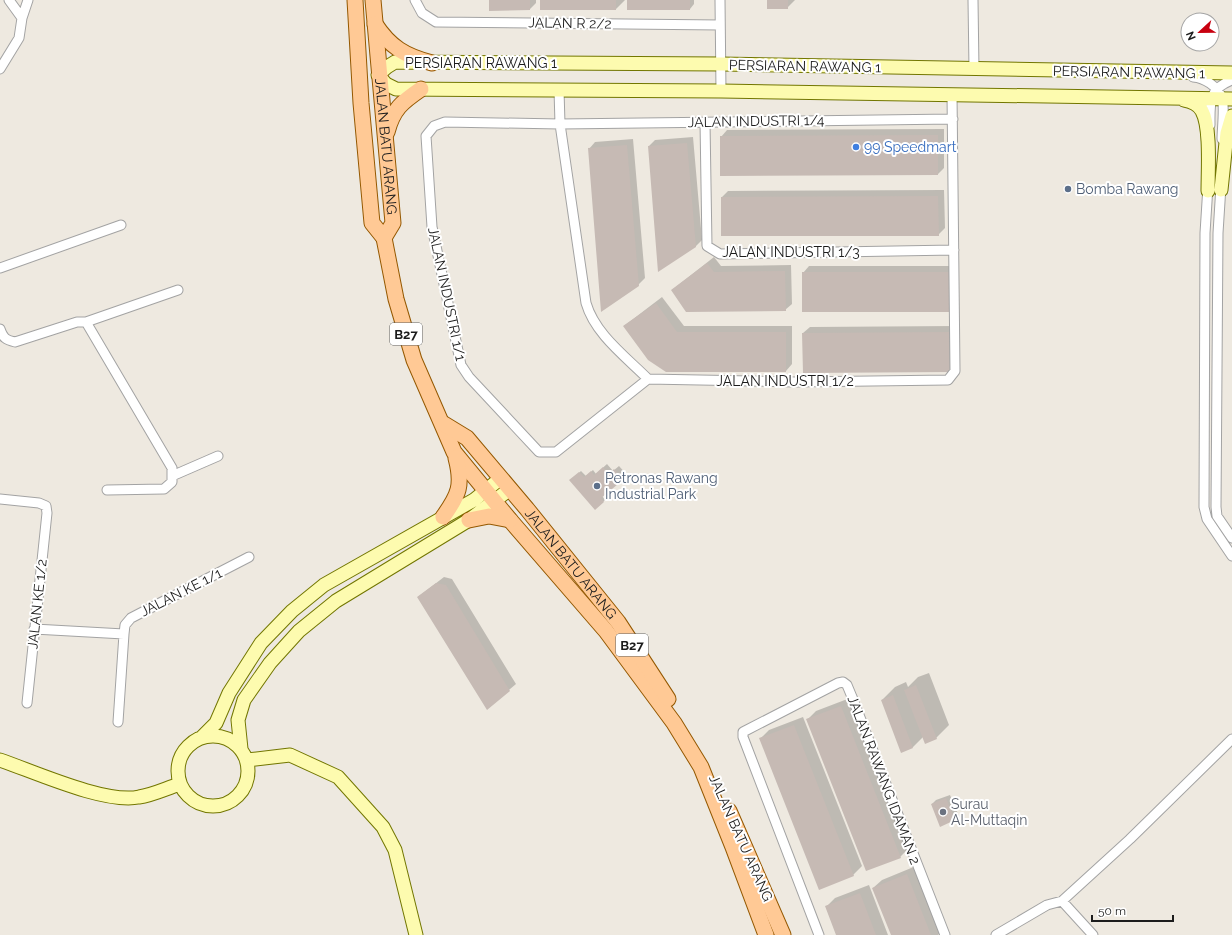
<svg xmlns="http://www.w3.org/2000/svg" width="1232" height="935" font-family="Raleway,sans-serif">
	<style>
		.shadow { fill: #0003 }
		.building { fill: #c6bab4 }
		.lines { fill: none; stroke-linecap: round; stroke-linejoin: round }
		.street-casing { stroke: #a3a3a3; stroke-width: 11 }
		.secondary-casing { stroke: #727600; stroke-width: 15 }
		.primary-casing { stroke: #945800; stroke-width: 17 }
		.street { stroke: #fff; stroke-width: 9 }
		.secondary { stroke: #fdfbaf; stroke-width: 13 }
		.primary { stroke: #ffc995; stroke-width: 15 }
		.shop-dot { fill: #3f7fe0; stroke: #fff; stroke-width: 1.5 }
		.service-dot { fill: #5c6f8a; stroke: #fff; stroke-width: 1.5 }
		.worship-dot { fill: #6b7280; stroke: #fff; stroke-width: 1.5 }
		.labels { text-anchor: middle; stroke-width: 4; stroke-linejoin: round; paint-order: stroke }
		.shield { fill: #fff; stroke: #606060; stroke-width: 1 }
		.shield-label { font-size: 13px; font-weight: bold; fill: #1c1c1c }
		.street-label { font-size: 14px; fill: #1c1c1c; stroke: #fff }
		.shop-label { font-size: 14px; fill: #366cbe; stroke: #fff; text-anchor: start }
		.service-label { font-size: 14px; fill: #4e5e75; stroke: #fff; text-anchor: start }
		.worship-label { font-size: 14px; fill: #5b616d; stroke: #fff; text-anchor: start }
	</style>
	<rect width="100%" height="100%" fill="#eee9e0"/>
	<path class="shadow" d="M490 0H536V3L530 9Z
		M541 0H625L616 9H541Z
		M628 0H694V4L690 9H628Z
		M768 0H795L787 8Z
		M944 129V168L938 174 721 137 727 130Z
		M693 137 702 240 695 247 649 146 655 140Z
		M633 139 645 278 638 285 589 149 595 142Z
		M944 190 945 228 938 235 722 197 728 191Z
		M714 257 721 266 791 265 792 304 785 310 672 290Z
		M809 266H955V304L949 311 803 273Z
		M662 297 684 326H792V364L786 371 624 326Z
		M955 326 956 365 949 371 803 333 810 327Z
		M607 464 613 471 619 466 627 475 602 496 605 500 595 509 571 480 581 471 586 476 593 470 596 474Z
		M444 577 452 579 516 684 488 708 418 597Z
		M929 673 949 725 936 738 923 737 913 747 902 751 882 700 895 687 906 682 908 687 918 677Z
		M850 698 909 848 900 857 807 720 816 711Z
		M803 717 862 866 853 875 760 739 769 730Z
		M950 795 959 816 955 820 932 804 936 800Z
		M916 866 941 932 938 935H892L873 888 882 880Z
		M869 885 888 935H837L826 907 835 898Z"/>
	<path class="building" d="M489 0H530V10L489 11Z
		M540 0H616V10H540Z
		M627 0H690V10H627Z
		M767 0H788V9H767Z
		M938 135V175L720 176V136Z
		M687 143 696 247 658 272 648 146Z
		M627 145 639 286 601 312 588 148Z
		M938 196 939 236H721V197Z
		M707 263 714 272 785 271 786 311 686 312 671 290Z
		M802 272H949V312H802Z
		M656 303 677 332H786V372H666L648 360 623 326Z
		M949 332 950 372 803 373 802 333Z
		M603 467 609 474 614 469 623 480 601 498 604 502 595 510 569 480 579 472 584 477 591 471 594 475Z
		M436 583 446 585 510 691 487 710 417 597Z
		M916 685 937 739 925 744 904 690Z
		M893 695 913 748 901 753 881 700Z
		M841 706 901 858 866 871 806 719Z
		M794 725 854 876 819 890 759 738Z
		M946 798 955 820 940 827 931 804Z
		M907 874 931 935H891L872 888Z
		M860 893 876 935H836L825 906Z"/>
	<g class="lines">
		<defs>
			<path id="street" d="M9 0 22 18
				M415 0 422 13 436 22 720 25
				M720 0 721 91
				M973 0 974 69
				M0 69 19 38 22 18 28 0
				M1193 77C1205 78 1217 86 1222 98 1225 106 1222 129 1222 139
				M559 90 560 124 586 303C595 334 625 356 648 379L795 382 948 380 955 371 952 94
				M705 122 707 246 720 254 954 250
				M1210 125C1210 103 1208 89 1232 80
				M1208 186 1205 233 1204 507 1207 519 1232 556
				M1221 186 1218 233 1216 507 1217 516 1232 538
				M0 268 121 225
				M86 322 172 468V482L164 489 107 490
				M0 329C3 338 6 340 15 342L77 322H86L178 290
				M648 379 556 452H539L469 377 461 365 432 227 426 136 434 126 445 122 560 124 953 119
				M172 476 218 456
				M0 499 39 503 46 506 47 513 27 703
				M34 629 124 634
				M118 722 124 634 125 625 131 618 249 557
				M1062 901 1093 935
				M819 935 743 737V732L838 683 843 682 847 685 852 697 945 935
				M996 935 1047 905 1062 901 1130 839 1232 739"/>
			<path id="secondary" d="M1232 73 721 64 395 62 387 67 378 75 386 84 396 89 721 91 1232 99
				M1184 100C1191 101 1199 105 1202 111 1211 127 1208 171 1208 191
				M1221 190 1227 133 1232 116
				M178 771a35 35 0 1 1 70 0a35 35 0 1 1-70 0Z
				M201 738 216 723 229 693 261 643 292 611 324 585 474 500 501 478
				M241 749 238 720 244 700 270 663 299 631 336 601 469 520 510 489
				M0 760C35 772 105 804 139 797 153 795 167 788 180 784
				M247 760 290 755 338 777 383 827 395 850 416 935"/>
			<g id="primary">
				<path d="M355 0 361 103 372 223 384 238"/>
				<path id="s1" d="M373 0 393 223 384 238 396 299 414 360 454 452 510 520 606 631 674 723 701 767 733 847 766 935"/>
				<path d="M375 24C390 47 405 56 432 63"/>
				<path d="M387 132C393 109 402 102 421 89"/>
				<path id="s2" d="M444 424 467 438 527 509 618 622 668 699"/>
				<path d="M443 517C459 495 463 485 456 458"/>
				<path d="M469 520 489 516 510 520"/>
				<path d="M729 811 783 935"/>
			</g>
		</defs>
		<use href="#street" class="street-casing"/>
		<use href="#secondary" class="secondary-casing"/>
		<use href="#primary" class="primary-casing"/>
		<use href="#street" class="street"/>
		<use href="#secondary" class="secondary"/>
		<use href="#primary" class="primary"/>
	</g>
	<circle class="shop-dot" cx="856" cy="147" r="4"/>
	<g class="service-dot">
		<circle cx="1068" cy="189" r="4"/>
		<circle cx="597" cy="486" r="4"/>
	</g>
	<circle class="worship-dot" cx="943" cy="812" r="4"/>
	<g class="labels">
		<g class="shield">
			<rect x="390" y="323" width="32" height="22" rx="3"/>
			<rect x="616" y="634" width="32" height="22" rx="3"/>
		</g>
		<g class="shield-label">
			<text x="406" y="339">B27</text>
			<text x="632" y="650">B27</text>
		</g>
		<g class="street-label">
			<text transform="translate(570 23) rotate(1)" y="5">JALAN R 2/2</text>
			<text x="481" y="68">PERSIARAN RAWANG 1</text>
			<text transform="translate(805 66) rotate(1)" y="5">PERSIARAN RAWANG 1</text>
			<text transform="translate(1129 72) rotate(1)" y="5">PERSIARAN RAWANG 1</text>
			<text transform="translate(756 121) rotate(-1)" y="5">JALAN INDUSTRI 1/4</text>
			<text dy="5" stroke="none"><textPath href="#s1" startOffset="147">JALAN BATU ARANG</textPath></text>
			<text x="791" y="257">JALAN INDUSTRI 1/3</text>
			<text transform="translate(447 294) rotate(78)" y="5">JALAN INDUSTRI 1/1</text>
			<text x="785" y="386">JALAN INDUSTRI 1/2</text>
			<text dy="5" stroke="none"><textPath href="#s2" startOffset="190">JALAN BATU ARANG</textPath></text>
			<text transform="translate(181 592) rotate(-27)" y="5">JALAN KE 1/1</text>
			<text transform="translate(37 604) rotate(-84)" y="5">JALAN KE 1/2</text>
			<text transform="translate(884 780) rotate(69)" y="5">JALAN RAWANG IDAMAN 2</text>
			<text transform="translate(741 838) rotate(66)" y="5">JALAN BATU ARANG</text>
		</g>
		<g class="shop-label">
			<text x="864" y="152">99 Speedmart</text>
		</g>
		<g class="service-label">
			<text x="1076" y="194">Bomba Rawang</text>
			<text x="605" y="483">Petronas Rawang<tspan x="605" dy="16">Industrial Park</tspan></text>
		</g>
		<g class="worship-label">
			<text x="951" y="809">Surau<tspan x="951" dy="16">Al-Muttaqin</tspan></text>
		</g>
	</g>
	<g transform="translate(1200 32) rotate(248)"><circle r="19" fill="#ffffff" stroke="#a4a4a4"/>
	<path d="M0-3L7 15L0 10L-7 15Z" fill="#c8000f"/>
	<text y="-6" font-size="11" font-weight="bold" text-anchor="middle" fill="#1c1c1c">N</text>
	</g>
	<path d="M1092 915v6h81v-6" fill="none" stroke="#1c1c1c" stroke-width="2"/>
	<text x="1098" y="915" font-size="12" fill="#1c1c1c" stroke="#ffffff" stroke-width="3" paint-order="stroke">50 m</text>
</svg>
